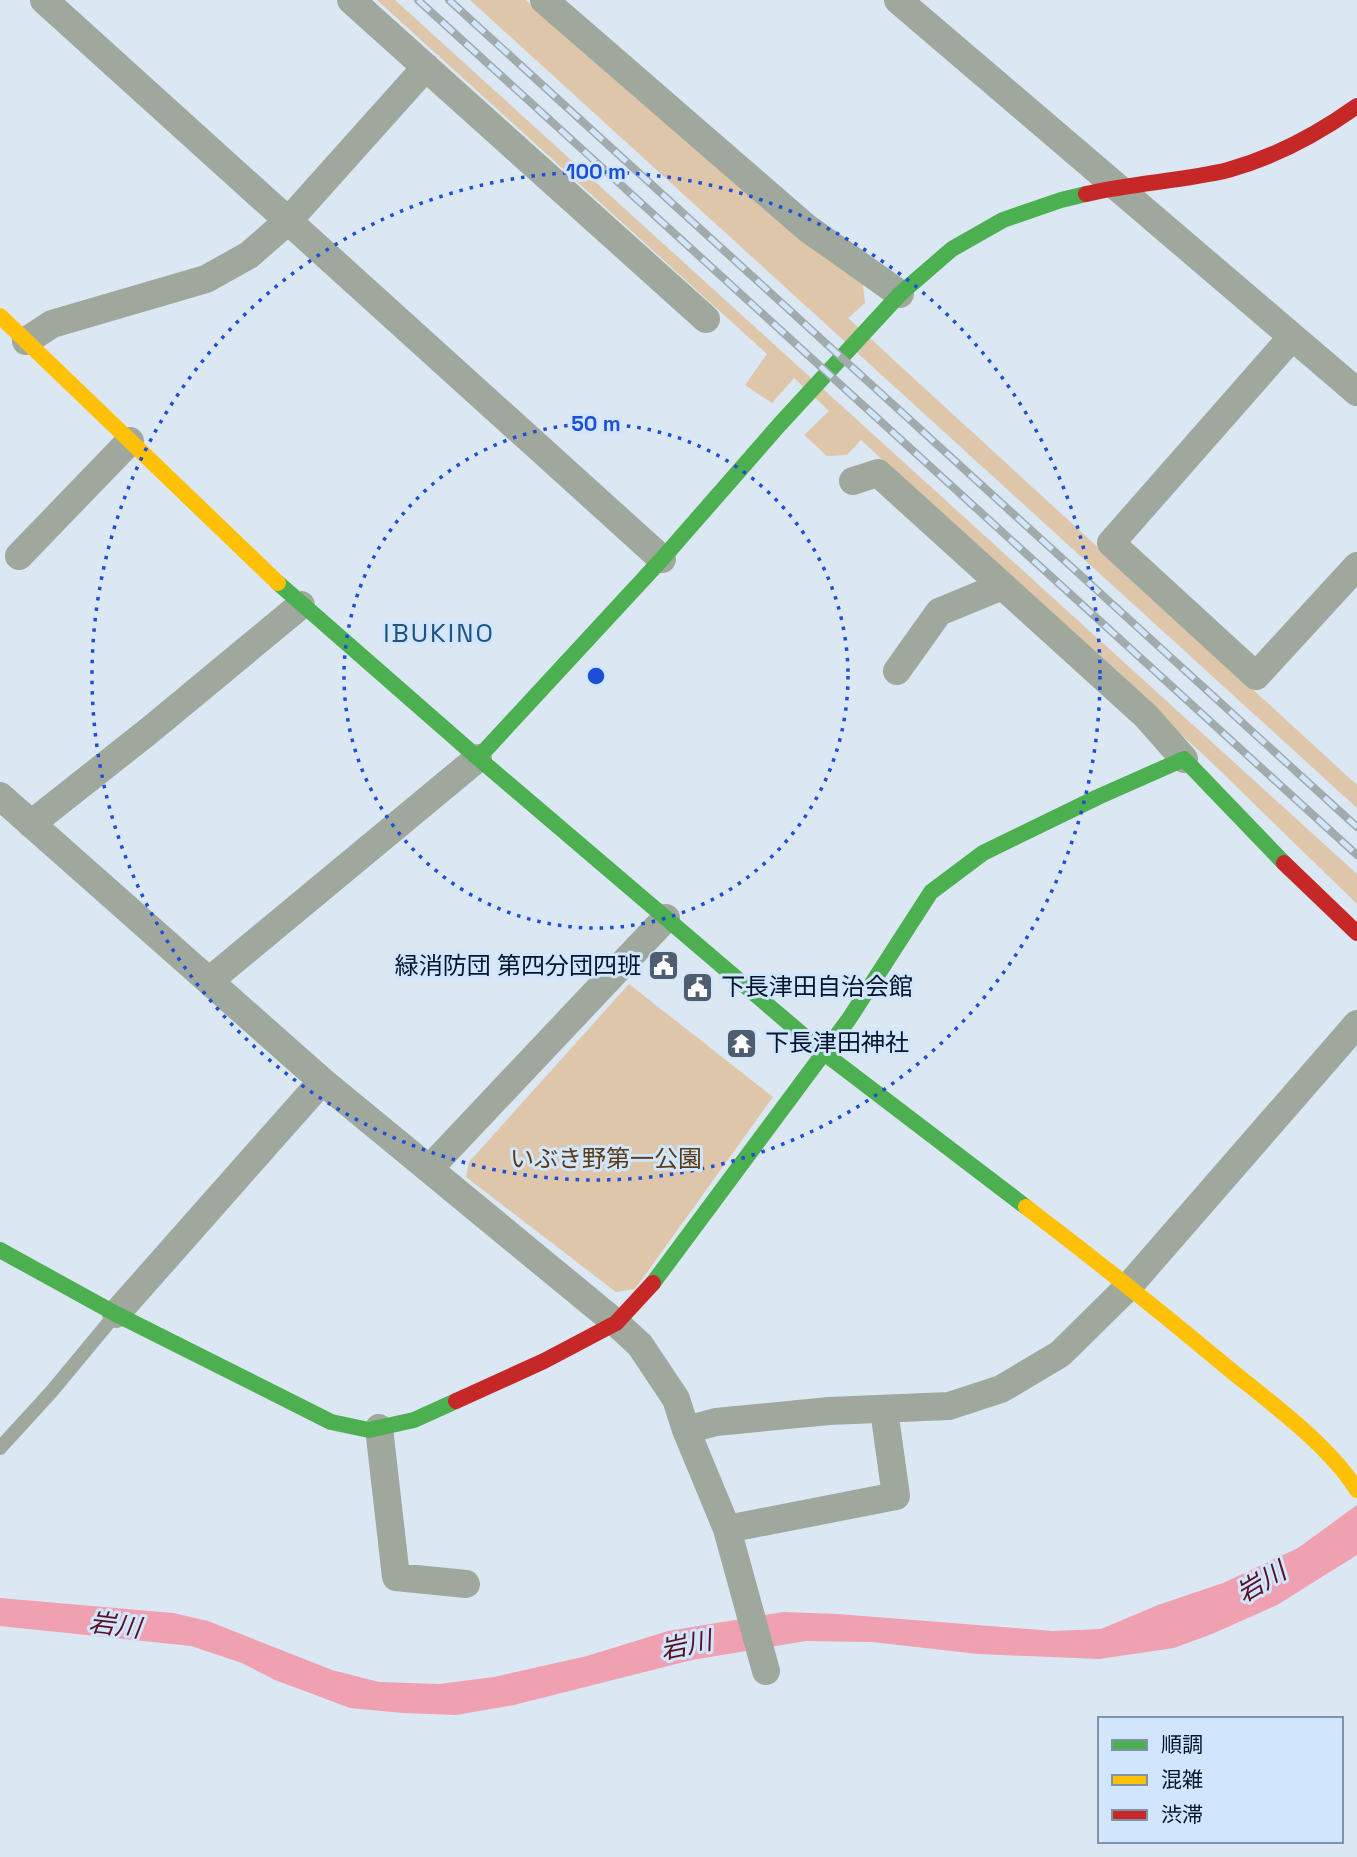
<svg xmlns="http://www.w3.org/2000/svg" width="1357" height="1857" font-family="'Space Grotesk','Noto Sans JP',sans-serif">
	<style>
		.green { fill: #ddc6a9 }
		.water { fill: #efa0b1 }
		.lines { fill: none; stroke-linecap: round; stroke-linejoin: round }
		.lane { stroke: #a0a89d; stroke-width: 14 }
		.street { stroke: #a0a89d; stroke-width: 28 }
		.fast { stroke: #4caf50; stroke-width: 16 }
		.slow { stroke: #ffc107; stroke-width: 16 }
		.jam { stroke: #c62828; stroke-width: 16 }
		.rail-casing { stroke: #a2abac; stroke-width: 8 }
		.rail { stroke: #d1e6fd; stroke-width: 5; stroke-dasharray: 16; stroke-linecap: butt }
		.ring { fill: none; stroke: #1d4ed8; stroke-width: 3.5; stroke-dasharray: 3.5 7 }
		.labels { text-anchor: middle; stroke-width: 6; stroke-linejoin: round; paint-order: stroke }
		.poi-label { font-size: 24px; fill: #02152a; stroke: #d1e6fd; text-anchor: start }
		.park-label { font-size: 24px; fill: #5a3b13; stroke: #d1e6fd }
		.neighbourhood-label { font-size: 26px; letter-spacing: 2px; fill: #1f5384; stroke: #d1e6fd }
		.water-label { font-size: 26px; font-style: italic; fill: #591023; stroke: #d1e6fd }
		.centre { fill: #1d4ed8; stroke: #d1e6fd; stroke-width: 3.5 }
		.ring-label { font-size: 21px; text-anchor: middle; font-weight: bold; fill: #1d4ed8; stroke: #d1e6fd; stroke-width: 6; stroke-linejoin: round; paint-order: stroke }
	</style>
	<rect width="100%" height="100%" fill="#dbe7f3"/>
	<path class="green" d="M377 0H395L1357 874V904L1208 759 861 440 847 455 827 456 804 435 829 411 794 378 772 403 745 385 767 354Z
		M470 0H526L863 285 865 303 848 318 1357 785V808Z
		M629 984 773 1097 635 1289 616 1292 466 1177 469 1162Z"/>
	<path class="water" d="M1357 1505V1555L1277 1605 1212 1634 1174 1648 1099 1659 978 1654 872 1642 806 1641 692 1660 514 1705 456 1715 403 1713 350 1708 275 1680 242 1663 191 1646 0 1626V1598L173 1613 208 1621 332 1670 379 1682 439 1684 494 1677 587 1656 668 1631 783 1612 838 1614 1053 1631 1101 1629 1158 1605 1223 1583 1298 1548Z"/>
	<g class="lines">
		<path class="lane" d="M0 1448 52 1391 115 1315"/>
		<path class="street" d="M44 0 662 559
			M351 0 706 319
			M544 0 807 228 900 294
			M898 0 1357 392
			M1292 337 1111 543 1256 676 1357 566
			M26 341 52 324 206 279 249 255 289 220 426 67
			M853 481 878 473 1146 716 1184 759
			M19 556 130 441
			M897 671 939 612 1002 586
			M0 796 322 1081 616 1323 640 1345 676 1399 686 1430 727 1529 766 1671
			M31 824 150 730 301 605
			M209 981 478 758
			M429 1169 666 918
			M116 1314 322 1081
			M379 1428 396 1577 466 1584
			M686 1430 716 1422 829 1411 949 1406 1001 1389 1060 1354 1129 1286 1357 1024
			M727 1529 896 1496 884 1410"/>
		<path class="fast" d="M278 583 478 758 824 1053 1026 1207
			M478 758 662 559 780 424 900 294 952 249 1003 220 1061 200 1086 194
			M0 1250 116 1314 331 1422 369 1430 414 1420 456 1401
			M653 1283 849 1019 931 892 983 853 1098 797 1184 759 1284 863"/>
		<path class="slow" d="M0 316 278 583
			M1026 1207C1097 1261 1166 1316 1234 1373 1275 1406 1329 1446 1357 1490"/>
		<path class="jam" d="M1086 194C1132 183 1183 181 1228 170 1275 157 1318 134 1357 106
			M1284 863 1357 933
			M456 1401 544 1361 616 1323 653 1283"/>
		<defs>
			<path id="rail" d="M418 0 1357 855
				M449 0 1357 827"/>
		</defs>
		<use href="#rail" class="rail-casing"/>
		<use href="#rail" class="rail"/>
	</g>
	<g class="ring">
		<circle cx="596" cy="676" r="252"/>
		<circle cx="596" cy="676" r="504"/>
	</g>
	<defs>
		<symbol id="civic-square" viewBox="-11 -11 22 22"><rect x="-9" y="-9" width="18" height="18" rx="4" fill="#4e5e70" stroke="#d1e6fd"/><path d="M-.6-6.5H3V-4.5H.6V-3L4-1V1h2V6H-6V1h2V-1L-.6-3ZM-1.2 2.5V6h2.4V2.5Z" fill="#fff"/></symbol>
		<symbol id="temple-square" viewBox="-11 -11 22 22"><rect x="-9" y="-9" width="18" height="18" rx="4" fill="#4e5e70" stroke="#d1e6fd"/><path d="M0-6L5-2H3V0L6.5 2.5H4V6H1.5V3h-3V6H-4V2.5H-6.5L-3 0V-2H-5Z" fill="#fff"/></symbol>
	</defs>
	<g fill-rule="evenodd">
		<use href="#civic-square" x="646" y="948" width="35" height="35"/>
		<use href="#civic-square" x="680" y="970" width="35" height="35"/>
		<use href="#temple-square" x="724" y="1026" width="35" height="35"/>
	</g>
	<g class="labels">
		<g class="poi-label">
			<text x="641" y="974" text-anchor="end">緑消防団 第四分団四班</text>
			<text x="721" y="995">下長津田自治会館</text>
			<text x="765" y="1051">下長津田神社</text>
		</g>
		<g class="park-label">
			<text x="606" y="1167">いぶき野第一公園</text>
		</g>
		<g class="neighbourhood-label">
			<text x="439" y="642">IBUKINO</text>
		</g>
		<g class="water-label">
			<text transform="translate(1261 1582) rotate(-31)" y="9">岩川</text>
			<text transform="translate(115 1625) rotate(7)" y="9">岩川</text>
			<text transform="translate(686 1645) rotate(-12)" y="9">岩川</text>
		</g>
	</g>
	<circle cx="596" cy="676" r="10" class="centre"/>
	<g class="ring-label">
		<text x="596" y="179">100 m</text>
		<text x="596" y="431">50 m</text>
	</g>
	<rect x="1098" y="1717" width="245" height="126" fill="#d1e6fd" stroke="#7e92a9" stroke-width="2"/>
	<rect x="1112" y="1740" width="35" height="10" fill="#4caf50" stroke="#7e92a9" stroke-width="2"/>
	<text x="1161" y="1752" font-size="21" fill="#02152a">順調</text>
	<rect x="1112" y="1775" width="35" height="10" fill="#ffc107" stroke="#7e92a9" stroke-width="2"/>
	<text x="1161" y="1787" font-size="21" fill="#02152a">混雑</text>
	<rect x="1112" y="1810" width="35" height="10" fill="#c62828" stroke="#7e92a9" stroke-width="2"/>
	<text x="1161" y="1822" font-size="21" fill="#02152a">渋滞</text>
</svg>
